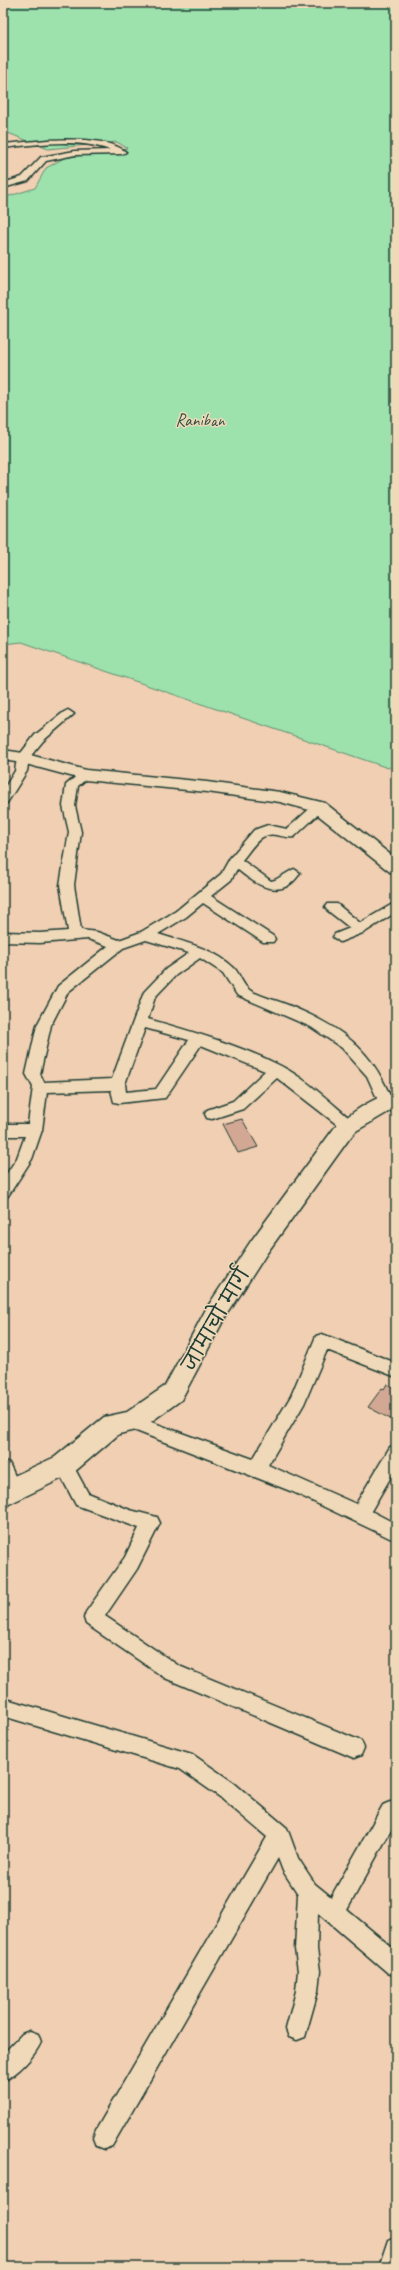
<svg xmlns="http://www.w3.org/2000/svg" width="399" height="2270" font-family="Caveat,'Playpen Sans Deva',sans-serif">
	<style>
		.green { fill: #9de1ad; stroke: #5e8f70 }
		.building { fill: #d2a894; stroke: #1f3d34 }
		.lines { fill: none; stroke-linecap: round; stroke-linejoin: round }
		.street-casing { stroke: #1f3d34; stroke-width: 3 }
		.secondary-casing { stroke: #1f3d34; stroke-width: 3 }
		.street { fill: #f0d9b8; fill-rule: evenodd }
		.secondary { fill: #f0d9b8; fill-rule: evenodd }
		.labels { text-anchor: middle; stroke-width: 3; stroke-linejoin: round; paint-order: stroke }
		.far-park-label { font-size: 17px; fill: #2c4d40; stroke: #f0d9b8 }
		.street-label { font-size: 20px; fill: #1f3d34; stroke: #f0d9b8 }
	</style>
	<rect width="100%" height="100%" fill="#f0cfb2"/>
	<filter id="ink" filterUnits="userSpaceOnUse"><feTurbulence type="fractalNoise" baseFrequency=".025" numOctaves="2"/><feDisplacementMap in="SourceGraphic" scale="8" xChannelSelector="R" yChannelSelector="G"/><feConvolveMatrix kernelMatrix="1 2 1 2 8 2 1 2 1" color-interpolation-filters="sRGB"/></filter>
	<g filter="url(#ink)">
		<path class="green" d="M3 3H396V764L388 768 21 642 3 644V198L35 188 46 168 64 158 127 148 117 142 48 149 3 131V83L7 79 3 75Z"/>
		<path class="building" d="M242 1119 258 1147 238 1153 223 1124Z
			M387 1384 396 1389V1422L368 1407 382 1388 384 1389Z"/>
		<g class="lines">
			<defs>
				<path id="street" d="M48 140C68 139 110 138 126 152L122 154 75 155 46 161 28 181 3 188V183L22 177 41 157 75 151 110 150C78 138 37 144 3 148V144Z
					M68 710 74 714 43 741 29 758 27 771 7 803 3 804V790L15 771 17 758 35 735 64 712Z
					M85 771 91 775 78 786 75 806 81 832 74 885 81 930 97 932 119 940 141 932 176 911 221 874 230 858 254 830 268 825 287 829 315 804H323L325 807 323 810 294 837C288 838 282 836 276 835 260 831 251 850 242 860L271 881 275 880 294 869 300 873C282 902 256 885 237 869L231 880 211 896 273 936 275 939 273 942H263L203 903 186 917 158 934C183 942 213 948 233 967 240 973 242 986 251 991 262 997 276 1000 288 1005 341 1027 372 1048 393 1103L391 1107H381L367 1076 342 1048 311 1027 237 995 223 973 200 958 176 975 155 997 148 1019C193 1032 239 1045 281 1066 308 1080 331 1103 354 1122L356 1126 354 1130 349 1132 344 1130 277 1078 243 1109 212 1119 207 1118 205 1114 207 1110 233 1101 265 1071 201 1045 165 1098 119 1103 114 1102 111 1090 47 1092 42 1130 32 1159 8 1196 3 1198V1179L17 1158 25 1136H3V1124H28L33 1087 26 1074 37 1025 58 986 108 946 88 939 40 943 3 942V932L40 933 68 931 60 885 69 832 63 806 66 785 81 772ZM146 940 189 953 166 969 144 992 112 1079 44 1082 40 1074 51 1025 68 992 123 948ZM145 1028 189 1040 156 1089 126 1092 125 1084Z
					M396 902V912L365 932 340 942 333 937 335 934 350 928 327 910 325 907 327 904H337L360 923Z
					M322 1334 396 1363V1377L327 1350 304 1404 268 1465 356 1504 390 1447 396 1444V1468L371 1511 396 1524V1541L293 1492 126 1427 123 1422 126 1417 132 1415 253 1459 291 1396 316 1336Z
					M64 1457 70 1460 88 1493 130 1510 157 1517 160 1523 137 1569 105 1616 179 1666 361 1741 364 1748 361 1755 354 1758 165 1678 86 1624 84 1618 86 1612 125 1557 139 1528 76 1505 55 1465 58 1460Z
					M3 1460 9 1463 21 1489 18 1494 12 1497 6 1494 3 1489Z
					M3 1698 192 1754 234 1783 287 1828 298 1858 315 1884 331 1897 383 1805 390 1802 396 1804V1821L347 1910 396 1951V1976L388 1973 318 1913 317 1949 320 1971 318 1991 305 2037 297 2040 289 2037 286 2029 296 1991 298 1971 295 1949 298 1894 283 1871 278 1858 112 2146 104 2149 96 2146 93 2138 96 2130 267 1837 220 1797 180 1769 3 1716Z
					M30 2031 38 2034 41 2042C35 2056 17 2075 3 2081V2054L22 2034Z
					M396 2236V2267H379L388 2240Z"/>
				<path id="secondary" d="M3 750 23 753 86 770 207 782 280 792 325 803 396 859V874L390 872 313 811 280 802 207 792 85 780 22 763 3 760Z
					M386 1095H396V1111H390L356 1131 349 1139 267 1253 222 1323 181 1400 141 1429 119 1434 73 1473 3 1507V1481L55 1457 104 1417 127 1412 165 1386 206 1309 251 1241 335 1127C348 1115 368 1101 386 1095Z"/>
			</defs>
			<use href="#street" class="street-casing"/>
			<use href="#secondary" class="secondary-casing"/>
			<use href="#street" class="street"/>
			<use href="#secondary" class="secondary"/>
		</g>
	</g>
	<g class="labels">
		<g class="far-park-label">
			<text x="200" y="426">Raniban</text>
		</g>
		<g class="street-label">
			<text transform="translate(216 1319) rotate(-60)" y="7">जामाचो मार्ग</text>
		</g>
	</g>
	<rect width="399" height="2270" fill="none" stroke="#f0d9b8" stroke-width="16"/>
	<rect x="8" y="8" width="383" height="2254" fill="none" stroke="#1f3d34" stroke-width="1.5" filter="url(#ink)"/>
</svg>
